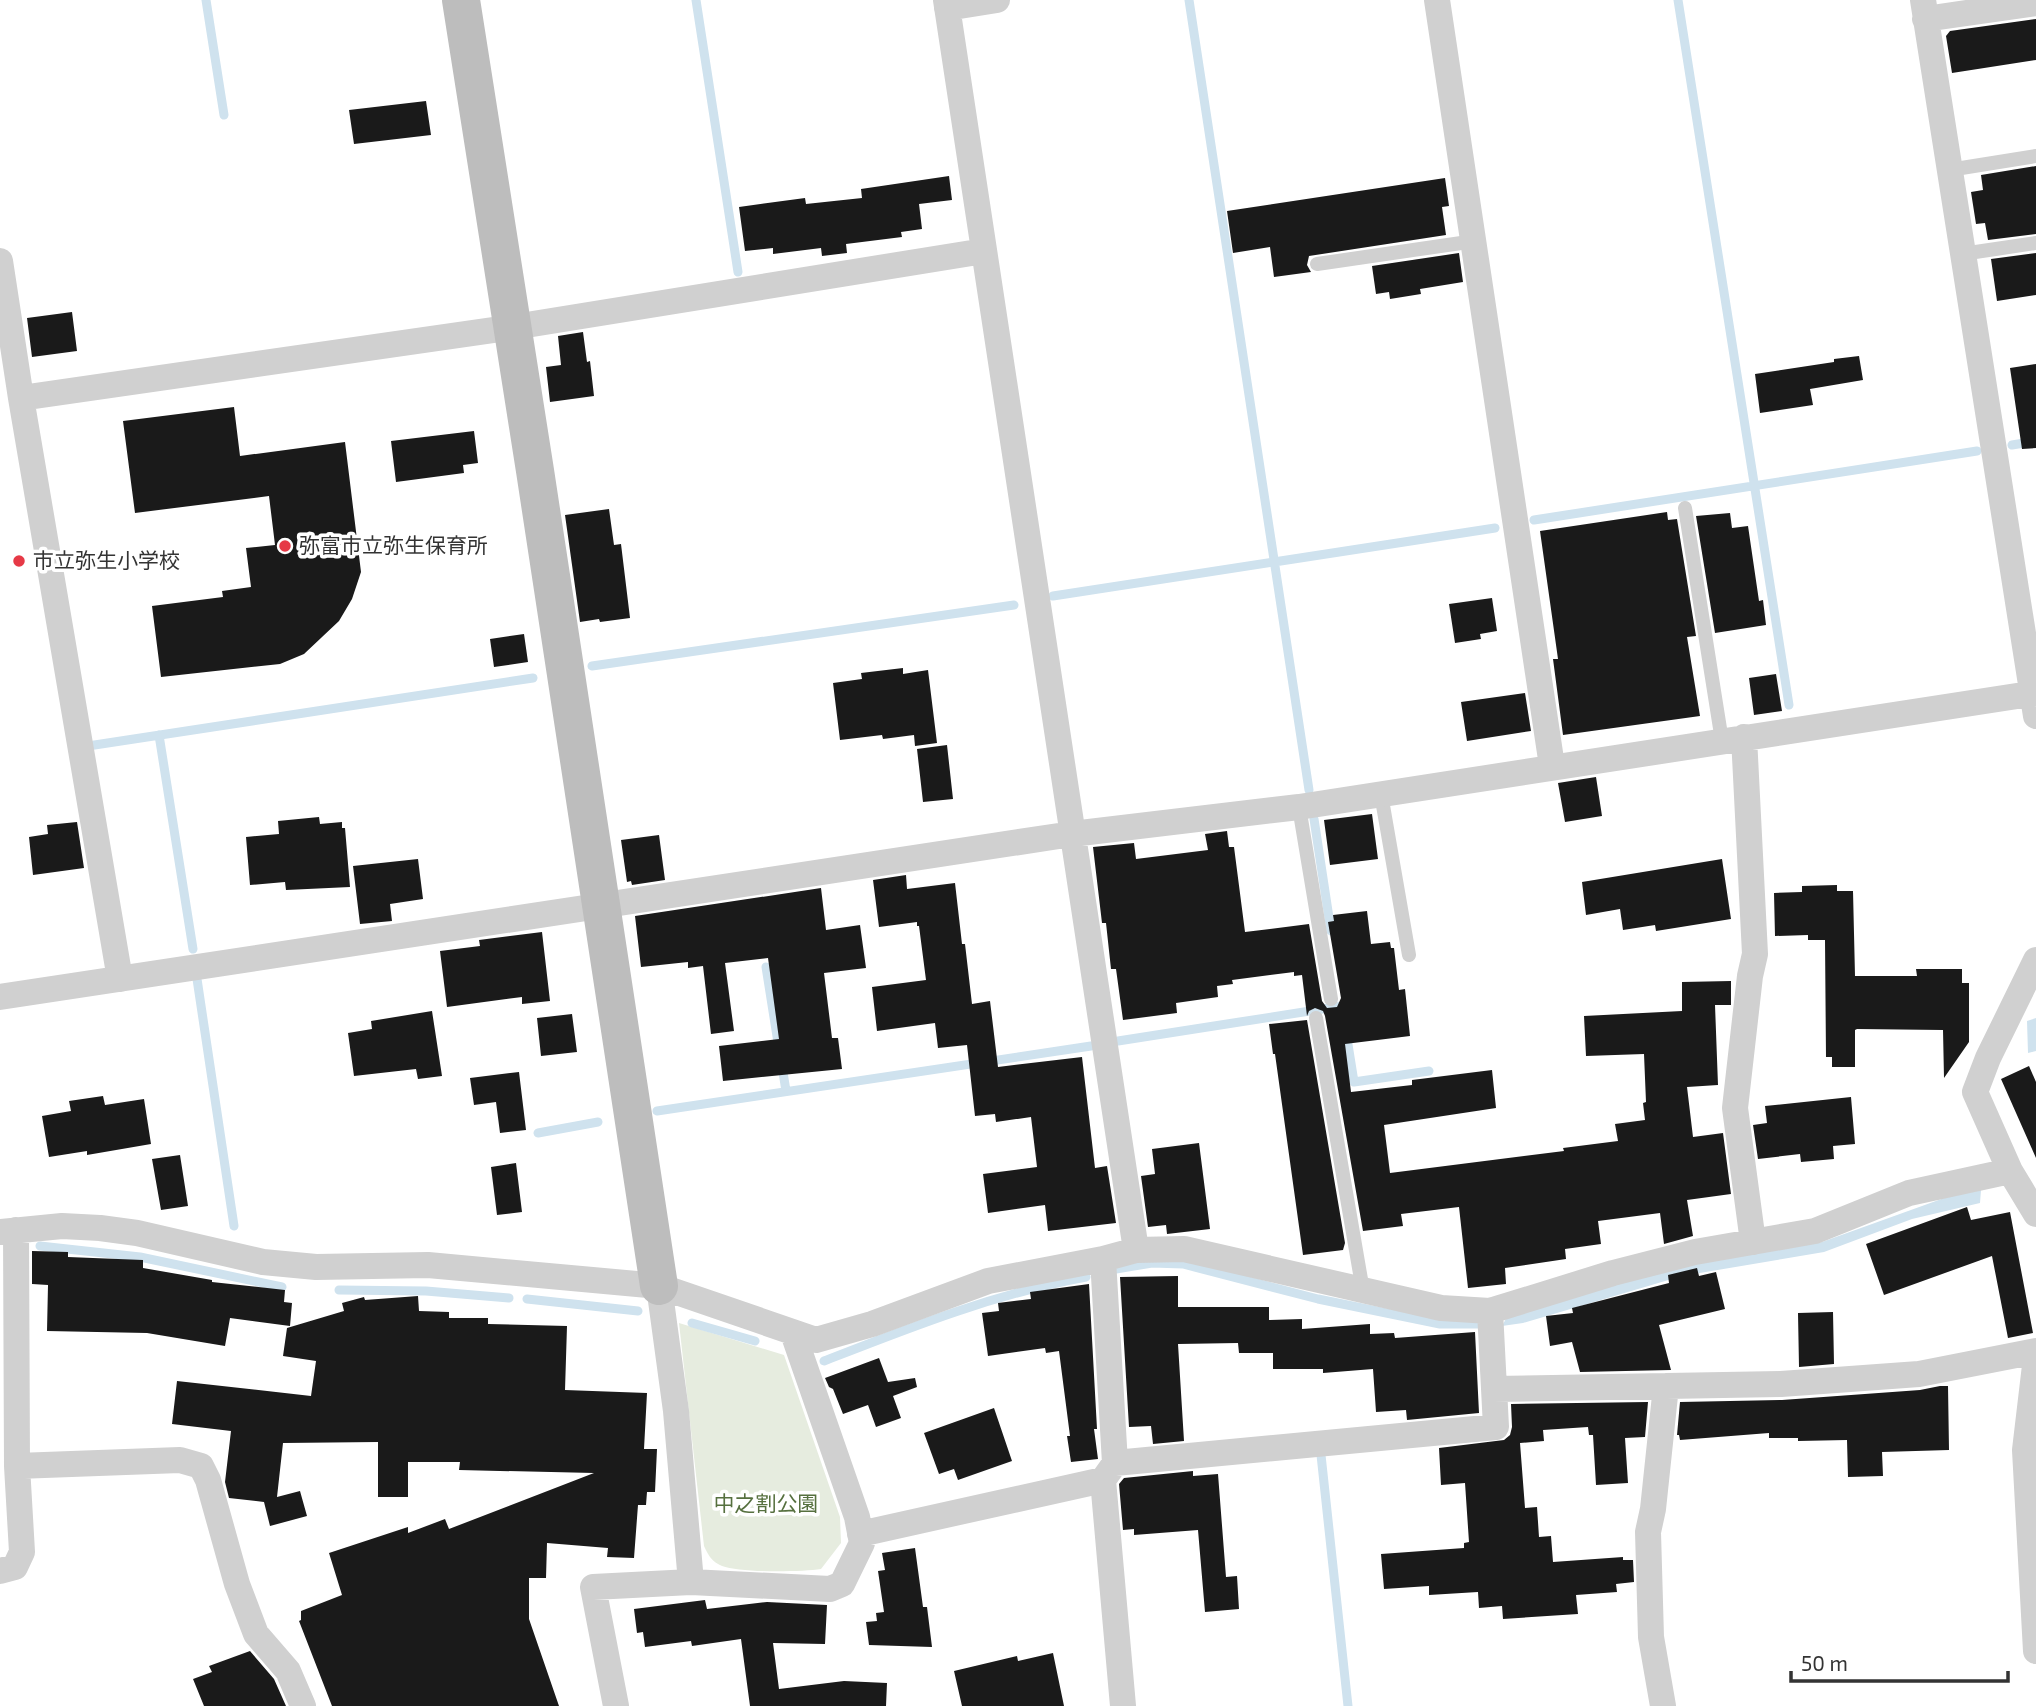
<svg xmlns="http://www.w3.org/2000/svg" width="2036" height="1706" font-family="'Exo 2','Noto Sans JP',sans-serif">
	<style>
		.green { fill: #e6ecdf }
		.water { fill: #cfe2ee }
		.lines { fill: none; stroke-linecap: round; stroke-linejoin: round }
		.stream { stroke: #cfe2ee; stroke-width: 9 }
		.building { fill: #1a1a1a }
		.lane { stroke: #d0d0d0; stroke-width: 14 }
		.street { stroke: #d0d0d0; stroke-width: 26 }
		.secondary { stroke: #bdbdbd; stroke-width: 38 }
		.poi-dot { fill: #e63946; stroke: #fff; stroke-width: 2.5 }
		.labels { text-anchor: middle; stroke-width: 7; stroke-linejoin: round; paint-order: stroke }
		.poi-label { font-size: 21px; fill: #333; stroke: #fff; text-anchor: start }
		.park-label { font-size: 21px; fill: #56703f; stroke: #fff }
	</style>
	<rect width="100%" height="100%" fill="#fff"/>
	<path class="green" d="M679 1323 784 1355 840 1517 841 1543 821 1569C801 1572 740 1573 722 1566 712 1562 708 1555 704 1546Z"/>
	<path class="water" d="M2036 1018V1051L2028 1053 2027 1021Z
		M1981 1190 1980 1203 1912 1219 1824 1252 1682 1276 1523 1323 1502 1326 1508 1315 1696 1262 1822 1242 1947 1197Z"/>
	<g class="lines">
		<path class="stream" d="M206 0 224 115
			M696 0 738 272
			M1189 0 1309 790
			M1678 0 1789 705
			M2012 445 2036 441
			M1534 520 1977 451
			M1053 596 1495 528
			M592 666 1014 605
			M159 735 193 949
			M88 746 533 678
			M1314 819 1331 931
			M766 967 779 1049
			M197 979 234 1226
			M1346 1032 1354 1082 1429 1071
			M1118 1041 1342 1006
			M782 1066 786 1091
			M657 1111 1091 1046
			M538 1133 598 1122
			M40 1246 140 1257 282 1287
			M1116 1269 1152 1263 1183 1264 1318 1299 1440 1324H1478
			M339 1290 426 1291 509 1298
			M527 1299 638 1311
			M692 1323 755 1341
			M824 1361C911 1327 994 1294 1086 1277
			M1321 1455 1348 1706"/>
	</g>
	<path class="building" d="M2036 19V60L1952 73 1946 36 1950 31Z
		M426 101 431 135 354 144 349 110Z
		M2036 166V234L1988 240 1985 223 1976 224 1971 192 1983 190 1981 175Z
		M949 176 952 200 919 204 922 229 901 232 902 237 846 244 847 253 822 256 821 248 773 254V248L745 251 739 207 805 198 806 204 862 198 861 189Z
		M1445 178 1449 206 1442 207 1446 235 1309 256 1307 265 1311 272 1274 277 1270 247 1233 253 1227 211Z
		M1459 253 1463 282 1420 289 1421 294 1390 299 1389 292 1376 294 1372 266Z
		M2036 253V295L1997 301 1991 259Z
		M72 312 77 351 32 357 27 318Z
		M583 332 587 362 590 361 594 396 550 402 546 367 561 365 558 336Z
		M1859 356 1863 380 1810 389 1813 405 1760 413 1755 374 1834 362V359Z
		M2036 364V448L2022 449 2010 368Z
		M234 407 240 456 345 442 361 572 352 599 339 621 304 654 280 664 161 677 152 606 223 597 222 591 251 587 246 548 275 545 269 496 135 513 123 421Z
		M474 431 478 463 463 465 464 473 396 482 391 441Z
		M609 509 614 545 621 544 630 618 600 622 599 619 580 622 565 515Z
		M1667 512 1668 520 1677 519 1696 636 1687 637 1700 716 1563 735 1553 659H1558L1540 531Z
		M1730 513 1732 528 1748 526 1759 601 1763 600 1766 625 1715 633 1696 516Z
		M1492 598 1497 631 1480 634 1481 639 1455 643 1449 604Z
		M524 634 528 662 494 667 490 639Z
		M903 668V674L928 670 937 743 915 746 914 735 883 739 882 735 840 740 833 683 862 679 861 673Z
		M1776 674 1782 711 1754 715 1749 678Z
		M1525 693 1531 731 1467 741 1461 702Z
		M947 745 953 799 923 802 917 749Z
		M1596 777 1602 816 1565 822 1558 783Z
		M1372 814 1378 859 1330 865 1324 820Z
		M319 817 320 824 342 822V828H345L350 887 286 890 285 882 250 885 246 837 279 834 278 821Z
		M77 822 84 868 33 875 29 837 48 834 47 825Z
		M1227 831 1229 847H1234L1245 932 1309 924 1322 1001 1327 1008 1337 1007 1341 998 1328 922 1334 921 1333 915 1367 911 1371 944 1390 942 1391 948H1394L1399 990 1405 989 1410 1036 1345 1044 1351 1092 1412 1085V1080L1492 1070 1496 1108 1384 1125 1390 1173 1564 1151 1563 1148 1618 1141 1615 1124 1645 1120 1643 1103 1646 1102 1644 1054 1586 1056 1584 1016 1682 1011V982L1731 981V1005H1715L1718 1085 1687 1087 1693 1137 1723 1133 1731 1194 1687 1200 1693 1236 1664 1244 1660 1213 1598 1221 1601 1244 1565 1249 1566 1259 1505 1268 1506 1284 1468 1288 1459 1207 1401 1214 1403 1226 1363 1231 1325 1016 1323 1011 1315 1008 1309 1011 1307 1016 1302 975 1294 976V972L1232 980 1233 984 1217 986 1218 997 1176 1003 1177 1013 1123 1020 1116 969H1111L1106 923H1102L1093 847 1134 843 1136 859 1208 850 1205 834Z
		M659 835 665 880 632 885 631 881 627 882 621 840Z
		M418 859 423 899 390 904 392 921 360 924 353 866Z
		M1722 859 1731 919 1656 931 1655 925 1623 930 1620 909 1586 915 1582 882Z
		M906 875 907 889 955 883 962 944H965L972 1004 990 1001 998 1067 1082 1057 1095 1168 1107 1166 1116 1223 1048 1231 1045 1205 988 1213 983 1174 1037 1167 1031 1117 996 1122 995 1114 975 1116 967 1045 938 1048 935 1023 877 1031 872 987 926 980 919 926H917V922L879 927 873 880Z
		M1837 885V891H1853L1855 976H1917L1916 969H1962V983H1969V1042L1944 1078 1943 1030 1857 1029 1855 1030V1067H1832V1057H1826L1825 940H1808V935L1775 936 1774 893 1802 892V886Z
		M821 888 826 930 860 925 866 968 824 973 832 1038H838L842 1069 723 1081 719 1046 779 1039 768 958 725 963 734 1031 711 1034 703 966 688 968V962L641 967 635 916Z
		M542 932 550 1001 522 1004V997L447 1007 440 951 480 946 479 940Z
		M432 1011 442 1076 418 1079 416 1069 354 1076 348 1033 372 1029 371 1021Z
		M572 1014 577 1052 541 1056 537 1018Z
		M1307 1020 1345 1243 1343 1250 1303 1255 1275 1054H1273L1269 1024Z
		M2029 1066 2036 1082V1158L2001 1079Z
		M519 1072 526 1130 500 1133 496 1102 474 1105 470 1078Z
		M103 1096 105 1105 144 1099 151 1144 87 1155V1151L49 1157 42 1116 71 1111 69 1101Z
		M1851 1097 1855 1144 1833 1146 1834 1159 1801 1162 1800 1154 1758 1159 1753 1125 1767 1123 1765 1106Z
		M1199 1143 1210 1229 1167 1234 1166 1225 1148 1227 1141 1176 1155 1174 1152 1149Z
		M180 1155 188 1206 161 1210 152 1159Z
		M516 1163 522 1212 497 1215 491 1167Z
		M1967 1207 1971 1220 2010 1212 2033 1333 2008 1338 1992 1256 1884 1295 1866 1244Z
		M32 1251 68 1252V1257L143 1260V1268L212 1280V1282L285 1290 284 1302 292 1303 290 1326 230 1318 225 1346 147 1333 47 1331 48 1285 32 1284Z
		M1697 1268 1699 1276 1716 1272 1725 1309 1659 1325 1671 1370 1580 1372 1572 1342 1550 1346 1546 1316 1573 1313 1572 1308 1669 1283 1668 1275Z
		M1178 1276V1307H1269V1320L1302 1319V1329L1370 1324V1334L1394 1333 1395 1338 1475 1332 1479 1413 1407 1420 1406 1410 1376 1412 1373 1369 1323 1373V1369H1273V1353H1239L1238 1343 1178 1344 1184 1441 1153 1444 1151 1426 1129 1427 1120 1277Z
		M1089 1284 1097 1429H1094L1098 1459 1071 1462 1067 1436H1070L1059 1351 1046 1353 1045 1348 988 1356 982 1313 999 1311 998 1303 1031 1299 1030 1292Z
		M418 1296 419 1311 449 1312V1318H488V1324L567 1326 565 1390 647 1393 644 1449H657L655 1492H647L646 1505H638L634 1558 607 1557 608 1548 547 1543 546 1578H529V1619L559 1706H332L299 1621 301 1620V1611L342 1595 329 1553 408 1527V1533L445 1519 449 1529 594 1473 459 1470 460 1462H408V1497H378V1442L283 1443 277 1497 300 1491 307 1516 270 1526 264 1502 229 1498 225 1482 231 1431 172 1424 177 1381 311 1396 316 1361 283 1356 287 1328 344 1311 342 1303 364 1297 365 1300Z
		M1833 1312 1834 1364 1799 1367 1798 1313Z
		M879 1358 888 1382 915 1378 917 1387 893 1396 901 1418 876 1427 868 1405 843 1414 833 1389 829 1387 825 1378Z
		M1940 1386H1948L1949 1450 1882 1452 1883 1476 1848 1477 1847 1440 1798 1441V1438H1769V1433L1680 1440 1679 1435H1677L1680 1402 1782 1400 1920 1390Z
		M1648 1402 1645 1437 1625 1438 1628 1483 1596 1485 1593 1435H1589L1588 1427 1543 1430 1544 1441 1520 1443 1525 1508 1537 1507 1539 1537 1551 1536 1553 1562 1623 1557V1560H1633L1634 1582 1616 1584 1617 1592 1576 1595 1578 1614 1503 1619 1502 1606 1479 1608 1478 1592 1429 1595V1586L1384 1589 1381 1554 1464 1548V1543L1469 1542 1465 1483 1441 1485 1439 1448 1504 1440 1510 1435 1512 1427 1511 1404Z
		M994 1408 1012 1461 958 1480 954 1469 939 1474 924 1433Z
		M1193 1471V1476L1218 1474 1226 1577 1237 1576 1239 1609 1205 1612 1198 1530 1134 1535V1529L1123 1530 1119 1484 1124 1478Z
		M915 1548 923 1607H927L932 1647 869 1645 866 1622 877 1621 876 1613 884 1612 878 1571 885 1570 882 1553Z
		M705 1600 707 1609 767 1602 827 1605 825 1644 773 1643 779 1689 844 1681 887 1683 886 1706H750L741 1639 692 1646 691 1641 645 1647 643 1632 637 1633 634 1609Z
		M250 1651 274 1679 286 1706H204L193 1679 212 1672 209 1666Z
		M1053 1653 1064 1706H962L954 1671 1017 1656 1018 1661Z"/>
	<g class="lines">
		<path class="lane" d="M1949 170 2036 156
			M1962 254 2036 243
			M1317 264 1475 241
			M1685 508 1722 741
			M1381 794 1409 955
			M1299 807 1331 999
			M1316 1018 1363 1291"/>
		<path class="street" d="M946 0 1136 1250
			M1437 0 1552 766
			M1923 0 2036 716
			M947 8 997 0
			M1925 19 2036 3
			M0 261 21 398 514 327 984 251
			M21 398 120 979
			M1744 737 1755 954 1750 976 1735 1108 1753 1242
			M2036 960 1988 1058 1975 1092 2010 1171 2036 1214
			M0 997 1072 834 1299 807 2036 693
			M0 1232 62 1226 100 1228 137 1233 263 1262 316 1267 428 1265 659 1286 816 1340 872 1324 988 1281 1103 1259 1136 1250 1184 1249 1441 1308 1490 1311 1613 1273 1695 1252 1815 1231 1909 1193 2010 1171
			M1103 1259 1115 1463 1103 1480 1123 1706
			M2036 1357 2025 1450 2036 1651
			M1494 1389 1781 1384 1919 1374 2036 1351
			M1115 1463 1496 1427 1490 1311
			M17 1466 180 1460 201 1466 208 1480 237 1584 256 1634 288 1671 303 1706
			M860 1534 1103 1480
			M0 1571 15 1567 22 1552 17 1466 16 1230
			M691 1582 830 1589 842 1584 862 1543 857 1517 793 1333
			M616 1706 593 1587 691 1582 676 1411 659 1286
			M1663 1706 1651 1637 1648 1532 1653 1509 1666 1386"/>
		<path class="secondary" d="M461 0C531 428 592 858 659 1286"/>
	</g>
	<g class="poi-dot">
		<circle cx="285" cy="546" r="7"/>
		<circle cx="19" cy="561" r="7"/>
	</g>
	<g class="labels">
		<g class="poi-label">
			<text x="299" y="553">弥富市立弥生保育所</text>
			<text x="33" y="568">市立弥生小学校</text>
		</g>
		<g class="park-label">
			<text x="766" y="1511">中之割公園</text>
		</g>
	</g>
	<path d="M1791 1671v10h217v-10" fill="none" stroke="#333333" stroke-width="3.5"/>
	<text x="1801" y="1671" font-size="21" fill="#333333" stroke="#ffffff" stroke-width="5" paint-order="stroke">50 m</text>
</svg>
